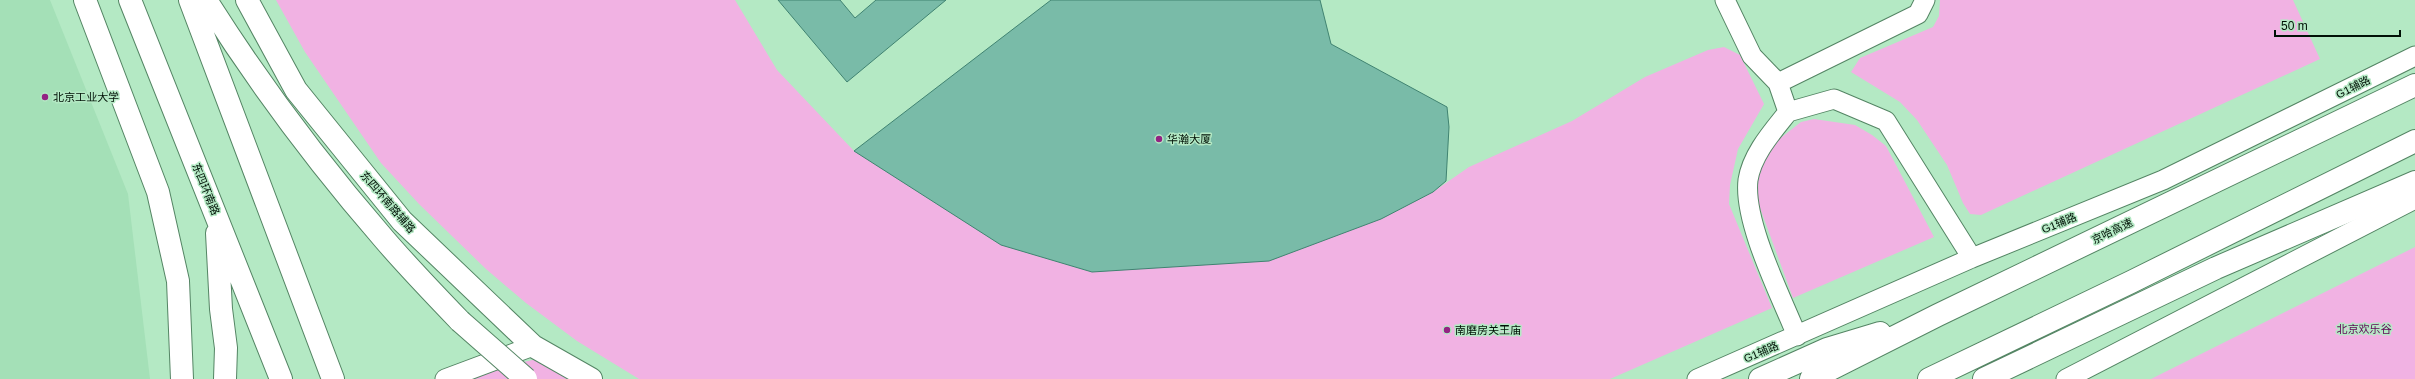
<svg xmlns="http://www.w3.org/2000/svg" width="2415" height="379" font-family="Helvetica,'Noto Sans SC',sans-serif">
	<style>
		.built { fill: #a4e0b7 }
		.green { fill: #f1b2e3 }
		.building { fill: #79bba8; stroke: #408371 }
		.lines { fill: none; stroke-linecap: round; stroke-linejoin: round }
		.minor-casing { stroke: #548564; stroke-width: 21 }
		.major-casing { stroke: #548564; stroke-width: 24 }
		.highway-casing { stroke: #548564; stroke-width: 24 }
		.minor { stroke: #fff; stroke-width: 19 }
		.major { stroke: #fff; stroke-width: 22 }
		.highway { stroke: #fff; stroke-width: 22 }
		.highway-bridge-casing { stroke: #548564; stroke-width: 24; stroke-linecap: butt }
		.highway-bridge { stroke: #fff; stroke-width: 22 }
		.poi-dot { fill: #932383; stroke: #b4e9c4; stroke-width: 1.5 }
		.labels { text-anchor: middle; stroke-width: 3; stroke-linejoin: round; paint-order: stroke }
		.street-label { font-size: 11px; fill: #011106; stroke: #b4e9c4 }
		.poi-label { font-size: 11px; fill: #011106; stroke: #b4e9c4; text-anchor: start }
		.park-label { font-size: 11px; fill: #610356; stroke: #b4e9c4 }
	</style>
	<rect width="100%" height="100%" fill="#b4e9c4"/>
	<path class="built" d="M0 0H50L128 194 150 379H0Z"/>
	<path class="green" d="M276 0H735L777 70 854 151 1001 245 1092 272 1381 219 1433 192 1469 167 1572 121 1645 77 1708 50 1724 47 1740 55 1764 104 1738 149 1730 185 1729 204 1772 308 1610 379H639L577 341 526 303 486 269 419 204 381 163 305 52Z
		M1940 0H2293L2320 59 1981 215 1970 214 1963 203 1947 165 1917 120 1900 102 1851 72 1860 58 1933 27 1939 16Z
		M1814 119 1855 125 1872 135 1886 146 1934 237 1793 298 1756 197 1758 175 1764 160 1778 140 1801 122Z
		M2415 247V379H2151Z
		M537 359 572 379H468L493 369Z"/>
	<path class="building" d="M778 0H840L855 18 876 0H946L847 82Z
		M1051 0H1320L1331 44 1447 107 1449 127 1446 181 1433 192 1381 219 1269 261 1092 272 1001 245 854 151Z"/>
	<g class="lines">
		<defs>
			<path id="minor" d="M1725 0 1752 56 1778 83 1788 112 1834 99 1886 121 1972 258
				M1778 83 1918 14 1925 0
				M1788 112C1773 131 1752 154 1748 180 1743 222 1781 296 1797 336
				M445 379 533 346
				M1697 379 1972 258 2163 180 2415 56
				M2066 379 2415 199"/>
			<path id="major" d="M85 0 158 192 178 281 182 379
				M247 0 296 90 402 221 533 346 591 379"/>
			<path id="highway" d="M130 0 281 379
				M190 0 333 379
				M206 0C259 84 319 164 384 239 408 267 434 294 460 321
				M217 233 221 309 226 348 225 379
				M1760 379 1827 349 1880 333
				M1811 379 1938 315 2415 85
				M1929 379 2131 282 2415 141
				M1984 379 2216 268 2415 182"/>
		</defs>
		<use href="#minor" class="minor-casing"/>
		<use href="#major" class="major-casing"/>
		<use href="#highway" class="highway-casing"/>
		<use href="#minor" class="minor"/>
		<use href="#major" class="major"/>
		<use href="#highway" class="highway"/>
		<defs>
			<path id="highway-bridge" d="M460 321 526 379"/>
		</defs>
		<use href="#highway-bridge" class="highway-bridge-casing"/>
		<use href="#highway-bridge" class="highway-bridge"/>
	</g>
	<g class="poi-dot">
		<circle cx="45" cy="97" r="4"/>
		<circle cx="1159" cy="139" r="4"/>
		<circle cx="1447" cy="330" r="4"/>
	</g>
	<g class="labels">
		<g class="street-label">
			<text transform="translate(2353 87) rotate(-26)" y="4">G1辅路</text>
			<text transform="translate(206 189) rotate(68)" y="4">东四环南路</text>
			<text transform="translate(388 202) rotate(49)" y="4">东四环南路辅路</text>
			<text transform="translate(2059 223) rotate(-22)" y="4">G1辅路</text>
			<text transform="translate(2112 231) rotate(-26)" y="4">京哈高速</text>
			<text transform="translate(1761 352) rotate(-23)" y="4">G1辅路</text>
		</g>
		<g class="poi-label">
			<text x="53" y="101">北京工业大学</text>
			<text x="1167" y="143">华瀚大厦</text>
			<text x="1455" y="334">南磨房关王庙</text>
		</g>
		<g class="park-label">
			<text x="2364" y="333">北京欢乐谷</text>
		</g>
	</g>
	<path d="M2275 30v6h125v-6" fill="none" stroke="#011106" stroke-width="2"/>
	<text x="2281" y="30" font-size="12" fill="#011106" stroke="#b4e9c4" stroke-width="3" paint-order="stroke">50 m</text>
</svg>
